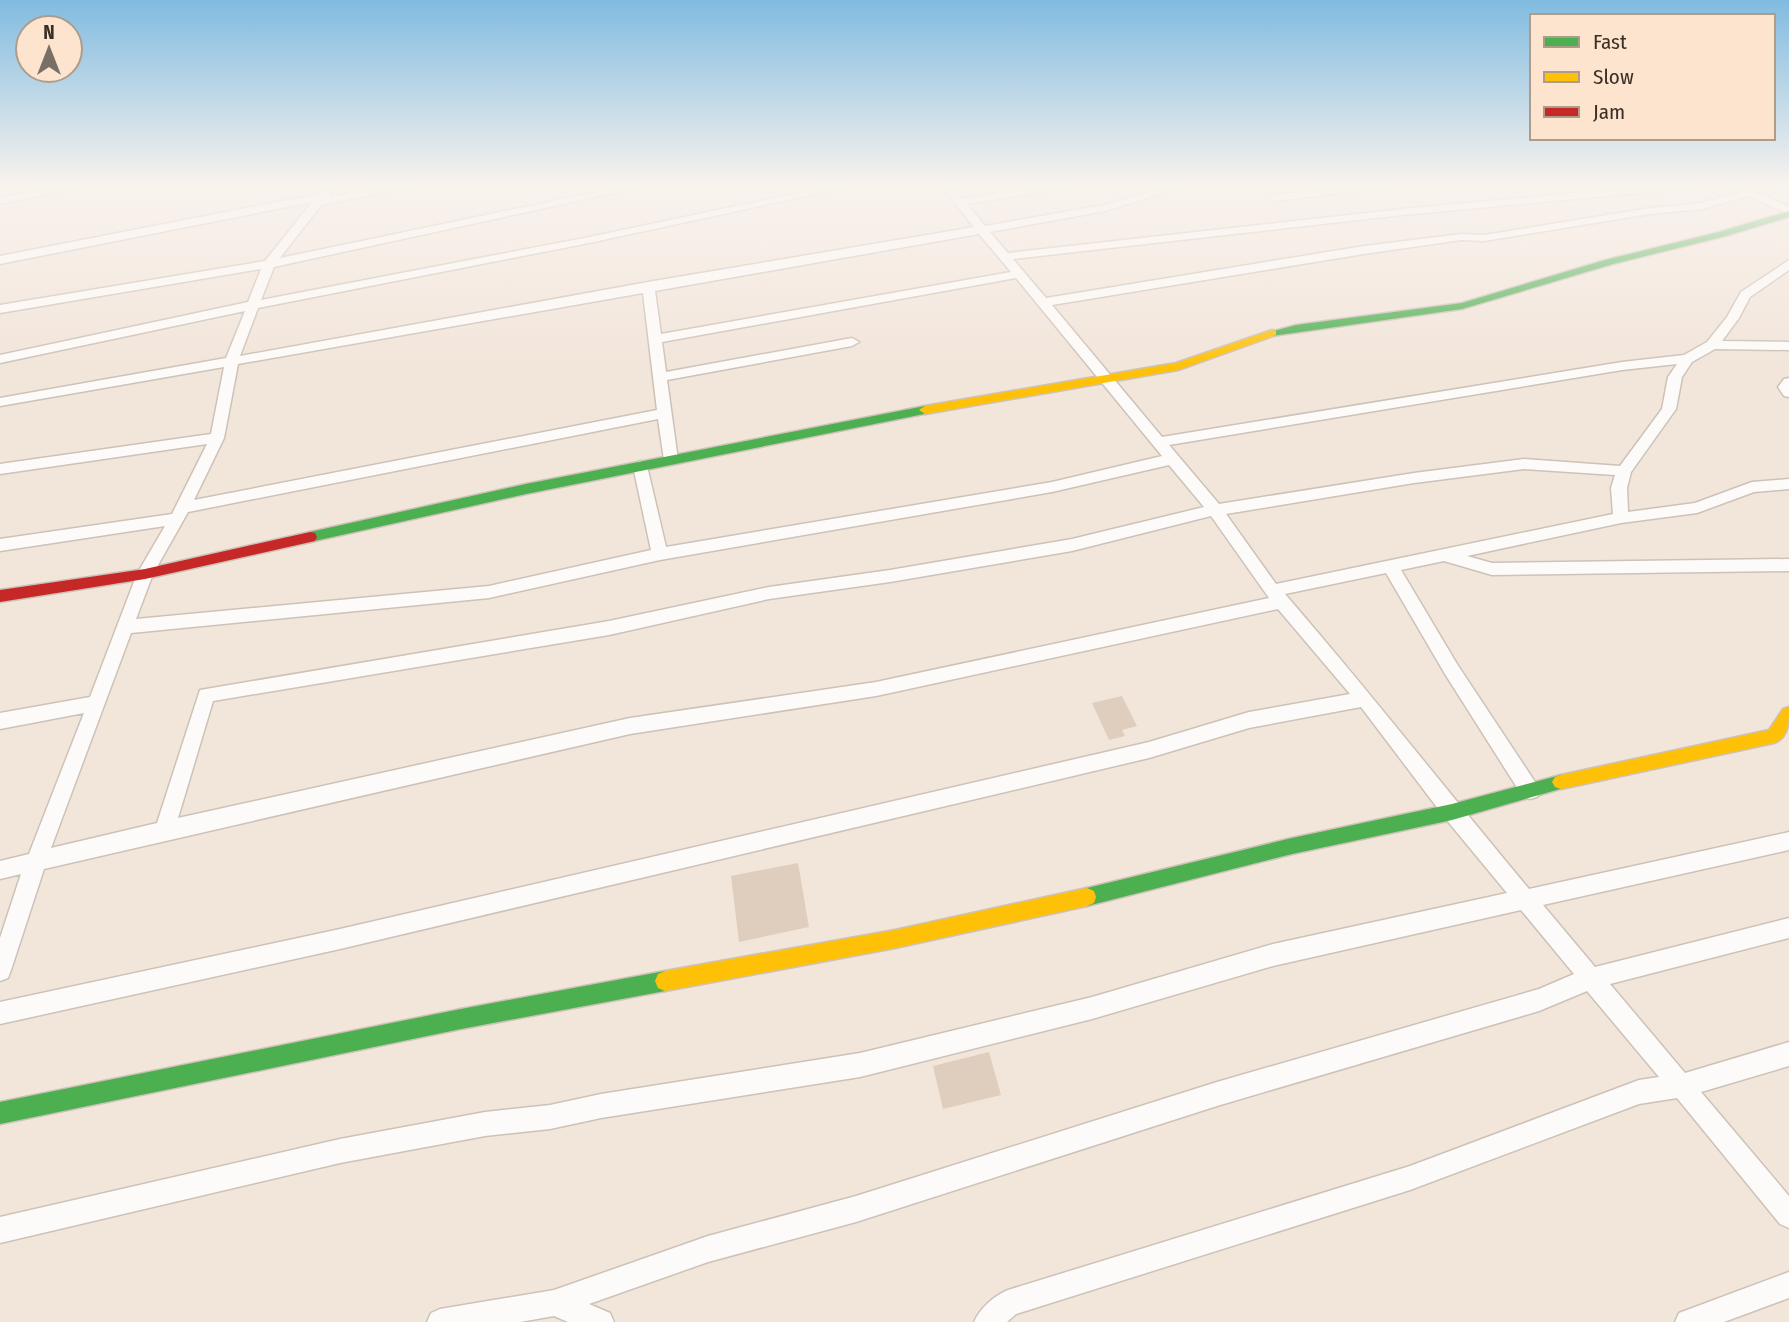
<svg xmlns="http://www.w3.org/2000/svg" width="1789" height="1322" font-family="'Fira Sans Condensed',sans-serif">
	<style>
		.building { fill: #dfcebe }
		.lines { fill: none; stroke-linecap: round; stroke-linejoin: round }
		.street-casing { stroke: #cdc2b8; stroke-width: 3 }
		.fast-casing { stroke: #cdc2b8; stroke-width: 3 }
		.slow-casing { stroke: #cdc2b8; stroke-width: 3 }
		.jam-casing { stroke: #cdc2b8; stroke-width: 3 }
		.street { fill: #fdfbf9; fill-rule: evenodd }
		.fast { fill: #4caf50; fill-rule: evenodd }
		.slow { fill: #ffc107; fill-rule: evenodd }
		.jam { fill: #c62828; fill-rule: evenodd }
	</style>
	<rect width="100%" height="100%" fill="#f2e5da"/>
	<path class="building" d="M1122 696 1137 726 1122 730 1125 736 1109 740 1092 703Z
		M798 863 809 927 739 942 731 876Z
		M989 1052 1001 1095 943 1109 933 1066Z"/>
	<g class="lines">
		<defs>
			<path id="street" d="M66 185H88L0 204V198Z
				M325 185H336L330 197 395 185H419L321 205 280 258 630 185H651L274 267 261 300 589 237 836 185H857L589 243 258 308 240 356 648 282 974 227 940 185H951L962 199 1048 185H1074L1069 188 967 204 985 226 1104 205 1172 185H1189L1105 211 990 232 1008 253 1402 209 1660 185H1701L1696 188 1402 215 1013 259 1046 298 1364 246 1461 234 1484 235 1650 208 1701 203 1740 192 1728 185H1742L1789 207V214L1749 196 1702 209 1650 214 1484 241 1461 240 1364 254 1052 305 1162 437 1622 362 1684 355 1707 342 1727 317 1741 292 1789 260V270L1750 297 1739 318 1722 341 1789 342V350L1715 349 1692 362 1682 377 1676 409 1631 472 1627 488 1628 512 1695 503 1752 482 1789 479V489L1754 492 1697 513 1621 523 1467 556 1492 563 1789 559V571L1492 575 1444 561 1401 570 1457 664 1537 785 1540 791 1537 797 1530 799 1523 797 1445 674 1386 573 1285 594C1369 691 1447 791 1529 889L1789 832V850L1543 905 1595 967 1789 918V938L1610 984 1685 1073 1789 1042V1066L1701 1092 1789 1196V1228L1780 1224 1677 1098 1639 1104 1410 1190 1016 1314 1007 1322H974C980 1308 994 1296 1008 1290L1410 1166 1639 1080 1659 1077 1587 991 1539 1011 1217 1106 856 1222 708 1262 589 1304 610 1313 614 1322H568L554 1316 520 1322H427L431 1313 440 1309 554 1290 708 1236 856 1196 1217 1082 1539 989 1574 974 1521 910 1273 966 1092 1019 860 1077 601 1118 550 1129 485 1136 340 1163 0 1243V1217L340 1139 485 1112 550 1105 601 1094 860 1053 1092 997 1273 944 1507 893 1445 818 1361 707 1249 728 1149 758 340 949 0 1024V1002L340 929 1149 742 1249 712 1350 694 1278 609 876 696 630 734 44 869 11 970 8 978 0 981V938L21 874 0 879V861L29 854 84 713 0 729V713L90 697 137 574 165 526 0 551V539L172 514 207 444 0 474V464L211 434 224 367 0 406V398L226 358 245 311 0 363V355L248 302 261 269 0 313V305L265 261 312 202 0 264V256L318 194ZM979 234 1011 272 661 334 655 291ZM1016 278 1162 456 1052 482 666 547 647 466 640 461 633 466 651 550 489 586 136 619 153 574 188 512 658 419 664 460 666 463H676L678 460 667 380 852 346 859 342 852 338 666 372 662 342ZM643 293 657 410 194 500 224 438 238 364ZM1677 364 1668 377 1662 409 1620 466 1524 459 1414 473 1219 504 1169 445 1622 370ZM1169 465 1204 507 1072 539 890 570 769 587 609 621 200 690 157 823 51 848 131 633 489 598 660 560 1052 492ZM1524 469 1615 475 1611 488 1613 514 1276 584 1226 514 1414 483ZM1211 516 1269 598 876 682 630 718 178 818 213 701 609 635 769 599 890 582 1072 551Z
				M1356 185H1389L1384 188 1275 201 1269 198 1275 195Z
				M1789 378V397L1784 396 1778 387 1784 379Z
				M1789 1272V1298L1724 1322H1675L1679 1313Z"/>
			<path id="fast" d="M1789 211V217L1726 236 1613 264 1462 309 1272 336 1266 333 1296 325 1462 303 1605 260 1719 232Z
				M925 406 929 407V413L526 494 310 542 303 537 310 532 526 484Z
				M1561 775 1567 777 1570 782 1567 787 1452 820 1292 854 1087 906 1080 903 1078 897 1080 891 1087 888 1292 838 1452 804Z
				M665 971 672 974 675 981 672 988 665 991 461 1029 0 1124V1102L461 1009Z"/>
			<path id="slow" d="M1272 330 1276 331V335L1178 370 925 414 919 410 925 406 1176 363Z
				M1789 707C1789 721 1789 738 1774 743L1561 789 1555 787 1552 782 1555 777 1561 775 1769 730 1783 709Z
				M1087 888 1094 891 1096 897 1094 903 1087 906 895 948 665 991 658 988 655 981 658 974 665 971 895 930Z"/>
			<path id="jam" d="M310 532 315 533 317 537 315 541 145 579 0 602V590L145 569Z"/>
		</defs>
		<use href="#street" class="street-casing"/>
		<use href="#fast" class="fast-casing"/>
		<use href="#slow" class="slow-casing"/>
		<use href="#jam" class="jam-casing"/>
		<use href="#street" class="street"/>
		<use href="#fast" class="fast"/>
		<use href="#slow" class="slow"/>
		<use href="#jam" class="jam"/>
	</g>
	<linearGradient id="sky" x2="0" y2="1"><stop stop-color="#81bbe0"/><stop offset="0.5" stop-color="#f9f3ee"/><stop offset="1" stop-color="#f9f3ee" stop-opacity="0"/></linearGradient>
	<rect width="1789" height="370" fill="url(#sky)"/>
	<rect x="1530" y="14" width="245" height="126" fill="#fce4cf" stroke="#ae9c8b" stroke-width="2"/>
	<rect x="1544" y="37" width="35" height="10" fill="#4caf50" stroke="#ae9c8b" stroke-width="2"/>
	<text x="1593" y="49" font-size="21" fill="#3a2f25">Fast</text>
	<rect x="1544" y="72" width="35" height="10" fill="#ffc107" stroke="#ae9c8b" stroke-width="2"/>
	<text x="1593" y="84" font-size="21" fill="#3a2f25">Slow</text>
	<rect x="1544" y="107" width="35" height="10" fill="#c62828" stroke="#ae9c8b" stroke-width="2"/>
	<text x="1593" y="119" font-size="21" fill="#3a2f25">Jam</text>
	<g transform="translate(49 49)"><circle r="33" fill="#fce4cf" stroke="#ae9c8b" stroke-width="2"/>
	<path d="M0-5L12 26L0 18L-12 26Z" fill="#7a6f64"/>
	<text y="-10" font-size="19" font-weight="bold" text-anchor="middle" fill="#3a2f25">N</text>
	</g>
</svg>
